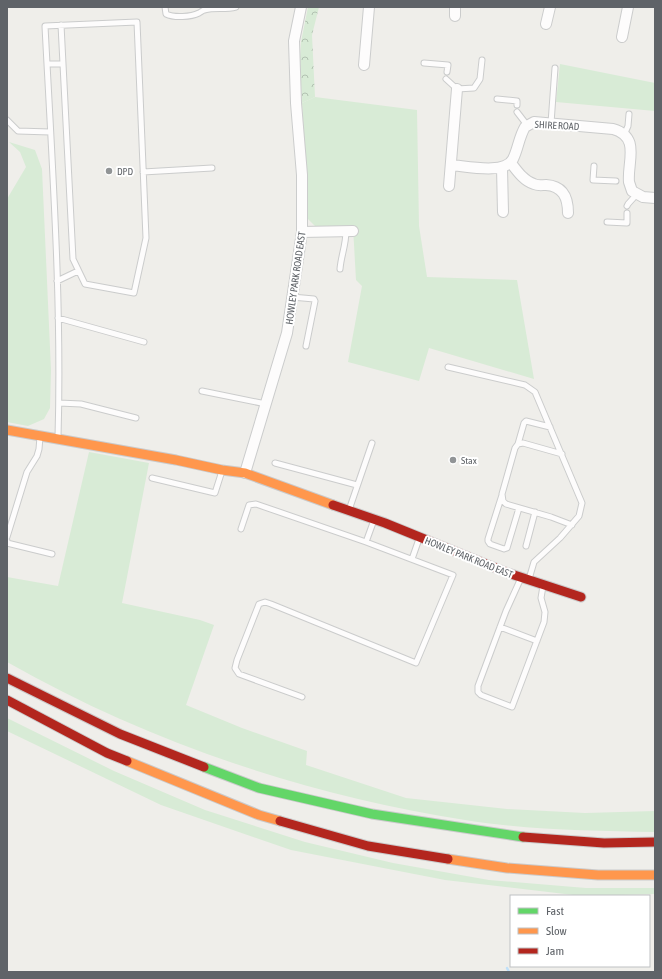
<svg xmlns="http://www.w3.org/2000/svg" width="662" height="979" font-family="'Asap Condensed',sans-serif">
	<style>
		.green { fill: #d8ebd6 }
		.forest { fill: url(#forest-crowns) }
		.lines { fill: none; stroke-linecap: round; stroke-linejoin: round }
		.stream { stroke: #bfe0f9; stroke-width: 2.5 }
		.lane-casing { stroke: #cbcccc; stroke-width: 7 }
		.street-casing { stroke: #cbcccc; stroke-width: 12 }
		.fast-casing { stroke: #cacacb; stroke-width: 11 }
		.slow-casing { stroke: #cacacb; stroke-width: 11 }
		.jam-casing { stroke: #cacacb; stroke-width: 11 }
		.lane { stroke: #fdfcfc; stroke-width: 5 }
		.street { stroke: #fdfcfc; stroke-width: 10 }
		.fast { stroke: #63d668; stroke-width: 9 }
		.slow { stroke: #ff974d; stroke-width: 9 }
		.jam { stroke: #b3261e; stroke-width: 9 }
		.poi-dot { fill: #919496; stroke: #fff; stroke-width: 1.5 }
		.labels { text-anchor: middle; stroke-width: 4; stroke-linejoin: round; paint-order: stroke }
		.street-label { font-size: 10px; fill: #5f6368; stroke: #fff }
		.poi-label { font-size: 10px; fill: #5f6368; stroke: #fff; text-anchor: start }
	</style>
	<defs>
		<pattern id="forest-crowns" width="20" height="18" patternUnits="userSpaceOnUse"><rect width="20" height="18" fill="#d8ebd6"/><path d="M2 6a3 3 0 1 1 6 0M12 15a3 3 0 1 1 6 0" fill="none" stroke="#b2c2b1"/></pattern>
	</defs>
	<rect width="100%" height="100%" fill="#efeeea"/>
	<path class="green" d="M560 64 655 83V111L556 102Z
		M315 97 417 110 419 226 427 277 517 280 534 379 429 348 419 381 348 362 362 286 356 280 353 227H316L305 216 307 182 302 103Z
		M9 142 35 150 42 169 51 370 50 408 44 419 28 426 7 422V199L26 167 20 152Z
		M89 452 149 463 122 603 200 620 214 625 186 705 242 728 307 751 306 765 406 798 507 809 585 813 655 811V832C592 831 527 830 465 820 303 794 150 743 7 662V577L58 586Z
		M7 718 114 771 205 810 305 842 393 863 489 880 586 888H655V894L582 896 445 880 291 850 161 805 7 731Z"/>
	<path class="forest" d="M308 7H319L312 35 315 97 302 103 300 59 301 42Z"/>
	<g class="lines">
		<path class="stream" d="M507 968 509 972"/>
		<defs>
			<path id="lane" d="M165 7 166 14C174 18 191 17 199 13 201 12 203 10 205 10 214 7 225 10 236 7
				M424 63 448 65 447 72
				M47 64H63
				M446 79 457 89 474 88 480 79 482 60
				M497 99 517 101V105
				M517 112 527 125
				M7 120 18 131 50 132
				M551 123 555 68
				M624 135 628 126 629 114
				M594 166 593 180 616 181
				M143 172 212 168
				M627 206 628 204 637 194
				M607 222 627 223V213
				M340 269C341 256 346 245 346 231
				M57 281 78 271
				M292 297 314 299 315 301 306 346
				M58 318 144 342
				M448 367 525 385 535 392 582 503 579 516 560 538 534 562 529 579
				M202 391 266 404
				M59 403 81 404 136 418
				M58 438C62 301 52 163 45 26L137 22 146 238 134 293 85 284 73 259 61 25
				M518 444 524 423 526 421 550 427
				M562 454 523 443 518 444 515 448 502 494 503 501 506 504 551 517 572 525
				M275 463 357 485
				M152 478 215 493 222 471
				M502 495 488 539V541L490 544 504 549 507 548 519 508
				M349 510 372 443
				M241 529 249 505 256 504 366 542 374 520
				M7 537 27 472 37 456 39 449 40 437
				M7 541V543L52 554
				M526 546 535 512
				M412 559 419 539
				M521 578 506 611 478 686V692L481 695 512 707 544 622 545 612 541 598 543 586
				M500 627 537 641
				M302 697 239 674 235 668 237 660 259 604 265 602 271 604 416 663 453 575 366 542"/>
			<path id="street" d="M455 16V7
				M546 24 550 7
				M622 37 628 7
				M364 65 369 7
				M511 163C517 171 524 181 534 184 538 186 542 185 546 185 563 186 568 198 568 213
				M451 165C466 166 505 175 513 159 518 149 519 137 525 127L534 122 613 129C641 137 627 162 629 182 630 185 631 188 632 191L643 197 655 198
				M502 168 503 212
				M449 186 457 89
				M302 232 353 231
				M245 473 287 333 302 232V175L296 103 294 41 301 7"/>
			<path id="fast" d="M204 767 259 788 372 814 523 837"/>
			<path id="slow" d="M7 430 176 460 222 470 245 473 333 505
				M127 761 259 815 280 821
				M448 859 507 868 598 875H655"/>
			<path id="jam" d="M333 505 385 523 508 573 581 597
				M7 678 120 734 204 767
				M7 700 107 753 127 761
				M280 821 368 846 448 859
				M523 837 604 843 655 842"/>
		</defs>
		<use href="#lane" class="lane-casing"/>
		<use href="#street" class="street-casing"/>
		<use href="#fast" class="fast-casing"/>
		<use href="#slow" class="slow-casing"/>
		<use href="#jam" class="jam-casing"/>
		<use href="#lane" class="lane"/>
		<use href="#street" class="street"/>
		<use href="#fast" class="fast"/>
		<use href="#slow" class="slow"/>
		<use href="#jam" class="jam"/>
	</g>
	<g class="poi-dot">
		<circle cx="109" cy="171" r="4"/>
		<circle cx="453" cy="460" r="4"/>
	</g>
	<g class="labels">
		<g class="street-label">
			<text transform="translate(557 125) rotate(3)" y="4">SHIRE ROAD</text>
			<text transform="translate(295 278) rotate(-82)" y="4">HOWLEY PARK ROAD EAST</text>
			<text transform="translate(469 557) rotate(22)" y="4">HOWLEY PARK ROAD EAST</text>
		</g>
		<g class="poi-label">
			<text x="117" y="175">DPD</text>
			<text x="461" y="464">Stax</text>
		</g>
	</g>
	<rect width="662" height="979" fill="none" stroke="#5f6368" stroke-width="16"/>
	<rect x="510" y="895" width="140" height="72" fill="#ffffff" stroke="#bfc1c3"/>
	<rect x="518" y="908" width="20" height="6" fill="#63d668" stroke="#bfc1c3"/>
	<text x="546" y="915" font-size="12" fill="#5f6368">Fast</text>
	<rect x="518" y="928" width="20" height="6" fill="#ff974d" stroke="#bfc1c3"/>
	<text x="546" y="935" font-size="12" fill="#5f6368">Slow</text>
	<rect x="518" y="948" width="20" height="6" fill="#b3261e" stroke="#bfc1c3"/>
	<text x="546" y="955" font-size="12" fill="#5f6368">Jam</text>
</svg>
